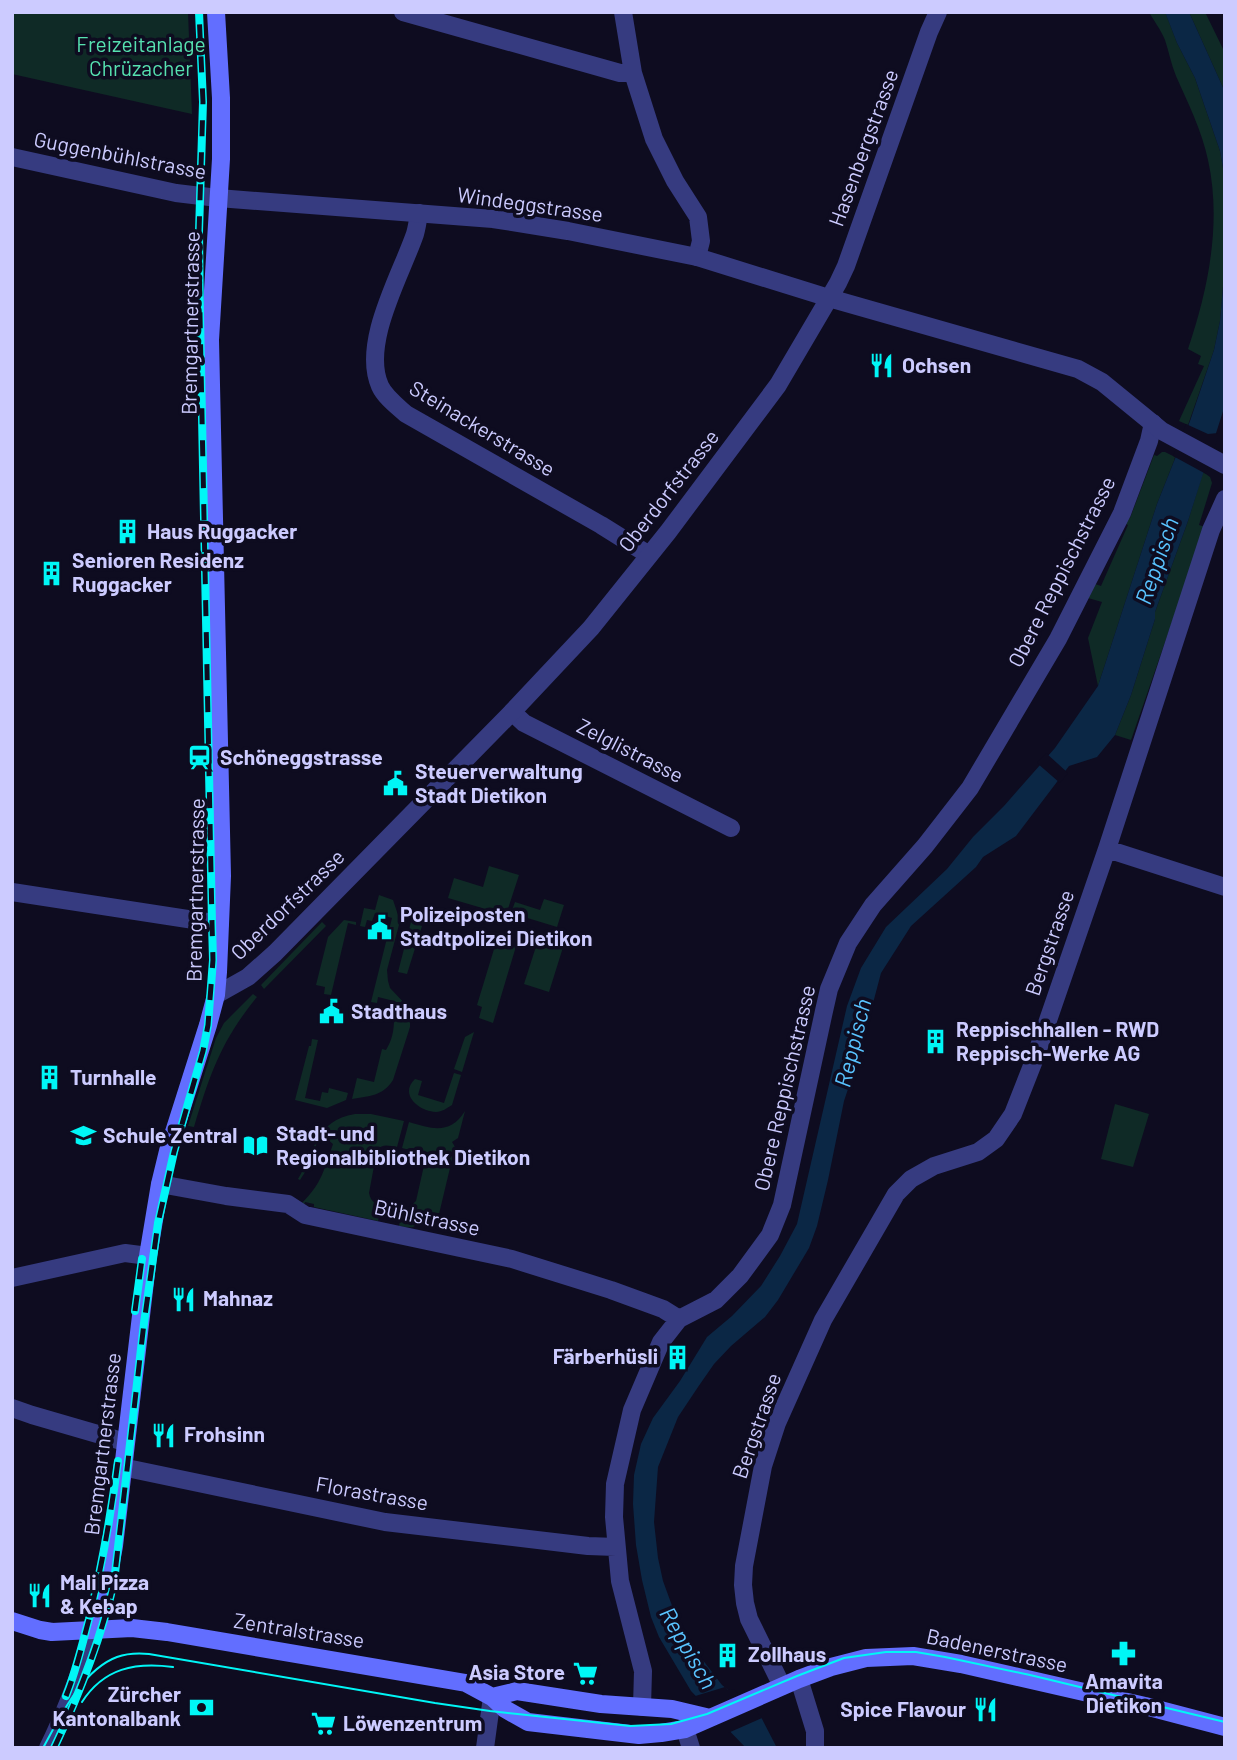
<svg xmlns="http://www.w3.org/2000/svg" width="1237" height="1760" font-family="Barlow,sans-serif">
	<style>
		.green { fill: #0f2a26 }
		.water { fill: #0b2745 }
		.pier { fill: #0e0c20 }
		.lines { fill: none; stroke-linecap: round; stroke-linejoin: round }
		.minor { stroke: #363b80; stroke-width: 18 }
		.tertiary { stroke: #363b80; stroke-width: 18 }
		.secondary { stroke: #626eff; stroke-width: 18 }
		.tram { stroke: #00f6f6; stroke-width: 2 }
		.rail-casing { stroke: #00f6f6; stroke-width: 8 }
		.rail { stroke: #0e0c20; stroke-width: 5; stroke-dasharray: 16; stroke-linecap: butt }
		.labels { text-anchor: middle; stroke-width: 7; stroke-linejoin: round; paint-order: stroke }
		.park-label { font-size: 21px; fill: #56e1b0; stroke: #0e0c20 }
		.street-label { font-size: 21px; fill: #cccbff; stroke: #0e0c20 }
		.poi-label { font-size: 21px; font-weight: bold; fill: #cccbff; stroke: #0e0c20; text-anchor: start }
		.water-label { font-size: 23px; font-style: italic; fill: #59c3ff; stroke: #0e0c20 }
	</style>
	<rect width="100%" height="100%" fill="#0e0c20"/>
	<path class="green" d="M12 12H188L192 114 12 74Z
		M1149 12H1165L1166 14 1177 43 1195 78 1208 116 1220 151 1225 179V265L1220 321 1214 350 1188 425 1179 421 1204 366 1198 364 1201 356 1188 349C1208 290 1222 223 1208 160 1202 131 1188 103 1176 76 1171 64 1169 52 1165 40 1161 30 1154 21 1149 12Z
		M1189 12H1205L1225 53V92Z
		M1162 452H1165L1175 457 1174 461 1157 504 1098 686 1088 638 1102 602 1088 598 1095 584 1101 586 1128 525 1122 522 1130 518 1154 455 1157 456Z
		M1203 472 1210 477 1212 483 1199 525 1205 527 1131 740 1115 735 1131 695 1155 619V612L1188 521Z
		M489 866 519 875 506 915 448 898 454 878 483 887Z
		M379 895 393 900 400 921 387 970 388 981 390 988 408 1007 410 1019V1027L393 1080C383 1096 369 1096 352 1099L357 1078 374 1082 382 1049 386 1050C392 1040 394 1031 394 1019L390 1018 394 1001 378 997 377 1003 371 1002 392 918 375 913 372 921 367 920 365 927 360 926 364 908 375 910Z
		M544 899 564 905 557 927 511 913 515 902 540 910Z
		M344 920 356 922V925L348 923 331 995 324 994 325 987 316 985 328 937Z
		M322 922 326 926 264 989 261 985Z
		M411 922 422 926 407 974 398 972Z
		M540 934 565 941 549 992 524 984Z
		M498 936 517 943 493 1023 479 1018 482 1007 477 1005Z
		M253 994 257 997C221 1041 210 1074 194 1127L188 1126 216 1038 224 1023Z
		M474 1032 462 1072 454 1069 465 1037Z
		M312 1039 318 1040 305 1098 320 1101 322 1092 328 1093 329 1088 348 1093 346 1100 327 1108 295 1100 309 1046H311Z
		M454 1073 461 1075 452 1105C447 1108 442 1112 436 1112 418 1111 399 1094 415 1079L422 1081 418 1095 444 1103Z
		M1115 1104 1149 1114 1133 1167 1101 1159Z
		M465 1111 458 1138 452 1142 455 1147 439 1214 421 1212C417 1228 416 1229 399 1226L400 1221 394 1219 395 1212 398 1209 406 1210 416 1201 425 1161C423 1150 412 1151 402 1148L409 1122C432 1129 450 1135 465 1111Z
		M355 1114H371L404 1121 397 1147C389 1146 383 1143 377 1150L369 1193C371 1203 376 1204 386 1206L384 1217H379L378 1221 314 1207V1204L305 1202 304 1205 302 1203C322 1183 324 1170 333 1144L327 1139 318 1140 307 1169 300 1180 298 1179C316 1150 315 1121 355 1114Z"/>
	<path class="water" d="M1165 12H1189L1225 92V179L1220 151 1195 78 1177 43Z
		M1225 265V405L1188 521 1155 612V619L1131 695 1115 735 1097 757 1069 766 1016 836 983 857 976 867 911 926 881 973 859 1056 844 1101 828 1180 817 1226 809 1248 778 1300 765 1317 731 1346 714 1364 698 1387 678 1417 658 1467 654 1522 658 1558 663 1581 682 1633 722 1685 761 1717 777 1748H746L691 1691 659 1637 651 1617 642 1580 636 1545 633 1504 634 1475 641 1444 653 1418 680 1381 707 1337 732 1316 761 1286 780 1256 797 1224 847 1006 861 968 886 927 947 869 973 837 1004 806 1055 748 1098 686 1157 504 1190 421 1214 350 1220 321Z"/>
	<path class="pier" d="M1186 424 1208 434 1218 433V438L1206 474 1173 456Z
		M1046 753 1068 773 1060 783 1037 763Z
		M725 1687 728 1690 733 1689 750 1703 762 1718 728 1733 692 1697Z"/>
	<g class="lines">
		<path class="minor" d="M403 12 620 73H633
			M623 12 633 73 654 139 675 181 698 217 701 241 697 257
			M12 157 176 193 218 198
			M419 213C418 220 417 227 415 234 401 275 361 343 380 386 385 397 397 406 406 414L601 525 649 555
			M512 712 524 723 731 828
			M1107 849 1225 887
			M160 1184 226 1196 288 1204 305 1215 512 1259 611 1290 663 1309 679 1319
			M12 1278 125 1253 148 1256
			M12 1408 32 1415 125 1442
			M122 1467 385 1522 588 1546 616 1547
			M799 1679 815 1731V1748
			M782 1686 749 1619 745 1603 743 1585 744 1566 763 1466 777 1423 823 1320 896 1194 911 1179 934 1166 978 1152 996 1139 1013 1114 1035 1058 1107 849 1211 530 1225 499
			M642 1707 643 1671 620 1581 614 1517 615 1484 632 1410 661 1342 679 1319 716 1300 740 1276 770 1235 782 1205 824 1011 829 989 848 943 873 905 925 846 970 788 1058 639 1122 513 1149 441 1153 423
			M685 1729 691 1748
			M48 1748C67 1710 81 1671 95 1630"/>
		<path class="tertiary" d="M218 198 493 219 568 231 697 257 829 298 1078 369 1102 382 1162 431 1225 465
			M12 892 220 924
			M216 995 248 977 275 953 512 712 591 628 668 532 778 385 838 283 846 266 929 32 938 12
			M485 1748 492 1697"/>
		<path class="secondary" d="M12 1621 40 1630 52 1632 132 1628 167 1632 466 1683 492 1697 505 1709 528 1722 639 1735 661 1733 685 1729 799 1679 831 1667 866 1658 913 1656 961 1664 1145 1706 1225 1727
			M95 1630 105 1593 114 1546 148 1256 160 1184 168 1151 208 1025 216 995 218 972 222 876 210 340 221 159V98L216 12
			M492 1697 517 1691 601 1704 672 1709 710 1718"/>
		<path class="tram" d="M82 1702C104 1668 135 1662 173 1667
			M43 1748C60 1717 82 1670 117 1657 128 1653 138 1653 149 1654L435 1703 490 1711 630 1726 671 1724 707 1714 797 1676 844 1658 886 1652H916L945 1657 1030 1675 1225 1722"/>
		<defs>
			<path id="rail" d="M135 1311 142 1259
				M66 1696C76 1671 82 1645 89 1619 102 1566 111 1514 118 1461
				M54 1748C79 1695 101 1639 114 1582L144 1323 158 1223 174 1152 203 1051 208 1025 213 960 212 923 200 315 199 232 203 102 199 12"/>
		</defs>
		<use href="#rail" class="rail-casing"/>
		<use href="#rail" class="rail"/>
	</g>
	<defs>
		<symbol id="restaurant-bare" viewBox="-9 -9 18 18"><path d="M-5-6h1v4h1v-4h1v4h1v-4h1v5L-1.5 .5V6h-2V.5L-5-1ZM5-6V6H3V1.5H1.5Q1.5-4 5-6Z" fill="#00f6f6" stroke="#0e0c20" stroke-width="2.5" paint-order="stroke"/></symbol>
		<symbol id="building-bare" viewBox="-9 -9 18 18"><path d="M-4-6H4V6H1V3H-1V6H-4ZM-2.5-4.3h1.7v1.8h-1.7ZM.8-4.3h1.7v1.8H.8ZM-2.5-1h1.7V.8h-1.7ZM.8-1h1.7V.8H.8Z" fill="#00f6f6" stroke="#0e0c20" stroke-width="2.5" paint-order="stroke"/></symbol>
		<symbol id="station-bare" viewBox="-9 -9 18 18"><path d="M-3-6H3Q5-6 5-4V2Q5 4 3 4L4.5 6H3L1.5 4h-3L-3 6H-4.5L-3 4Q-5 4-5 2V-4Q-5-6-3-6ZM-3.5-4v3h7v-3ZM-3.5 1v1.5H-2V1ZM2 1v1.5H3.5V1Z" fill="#00f6f6" stroke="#0e0c20" stroke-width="2.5" paint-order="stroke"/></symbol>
		<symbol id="civic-bare" viewBox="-9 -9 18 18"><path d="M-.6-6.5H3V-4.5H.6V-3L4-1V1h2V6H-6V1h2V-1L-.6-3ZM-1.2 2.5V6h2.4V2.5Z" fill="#00f6f6" stroke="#0e0c20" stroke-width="2.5" paint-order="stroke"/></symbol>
		<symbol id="school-bare" viewBox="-9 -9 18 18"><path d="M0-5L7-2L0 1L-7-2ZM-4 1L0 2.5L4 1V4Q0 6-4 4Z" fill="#00f6f6" stroke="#0e0c20" stroke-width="2.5" paint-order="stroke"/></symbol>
		<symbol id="library-bare" viewBox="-9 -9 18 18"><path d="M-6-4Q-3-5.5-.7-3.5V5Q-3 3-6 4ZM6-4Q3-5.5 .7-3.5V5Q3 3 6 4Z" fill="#00f6f6" stroke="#0e0c20" stroke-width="2.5" paint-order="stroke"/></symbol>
		<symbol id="pharmacy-bare" viewBox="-9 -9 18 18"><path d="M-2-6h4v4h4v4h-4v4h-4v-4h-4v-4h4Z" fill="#00f6f6" stroke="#0e0c20" stroke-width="2.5" paint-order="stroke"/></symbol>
		<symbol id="supermarket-bare" viewBox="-9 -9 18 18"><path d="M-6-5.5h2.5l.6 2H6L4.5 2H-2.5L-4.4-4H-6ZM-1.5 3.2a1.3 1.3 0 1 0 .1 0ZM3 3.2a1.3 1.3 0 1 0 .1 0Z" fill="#00f6f6" stroke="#0e0c20" stroke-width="2.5" paint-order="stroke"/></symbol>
		<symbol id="bank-bare" viewBox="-9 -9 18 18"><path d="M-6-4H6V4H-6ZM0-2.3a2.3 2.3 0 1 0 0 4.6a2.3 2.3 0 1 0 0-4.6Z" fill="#00f6f6" stroke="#0e0c20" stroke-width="2.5" paint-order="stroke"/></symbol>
	</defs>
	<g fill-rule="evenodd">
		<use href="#restaurant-bare" x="864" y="348" width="35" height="35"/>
		<use href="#building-bare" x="110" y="514" width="35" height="35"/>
		<use href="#building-bare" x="34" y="556" width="35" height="35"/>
		<use href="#station-bare" x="182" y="740" width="35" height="35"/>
		<use href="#civic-bare" x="378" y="766" width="35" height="35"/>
		<use href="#civic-bare" x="362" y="910" width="35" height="35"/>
		<use href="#civic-bare" x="314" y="994" width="35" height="35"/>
		<use href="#building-bare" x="918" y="1024" width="35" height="35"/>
		<use href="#building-bare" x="32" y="1060" width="35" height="35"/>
		<use href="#school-bare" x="66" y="1118" width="35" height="35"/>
		<use href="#library-bare" x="238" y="1128" width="35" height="35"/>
		<use href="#restaurant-bare" x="166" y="1282" width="35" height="35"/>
		<use href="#building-bare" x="660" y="1340" width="35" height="35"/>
		<use href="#restaurant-bare" x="146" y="1418" width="35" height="35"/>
		<use href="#restaurant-bare" x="22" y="1578" width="35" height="35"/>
		<use href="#pharmacy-bare" x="1106" y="1636" width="35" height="35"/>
		<use href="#building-bare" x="710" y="1638" width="35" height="35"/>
		<use href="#supermarket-bare" x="568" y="1656" width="35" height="35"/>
		<use href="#bank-bare" x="184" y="1690" width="35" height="35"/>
		<use href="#restaurant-bare" x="968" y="1692" width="35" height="35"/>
		<use href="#supermarket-bare" x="306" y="1706" width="35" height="35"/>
	</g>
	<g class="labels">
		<g class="park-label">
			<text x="141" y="52">Freizeitanlage<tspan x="141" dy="24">Chrüzacher</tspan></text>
		</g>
		<g class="street-label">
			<text transform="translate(864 148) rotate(-70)" y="7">Hasenbergstrasse</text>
			<text transform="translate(120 156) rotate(11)" y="7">Guggenbühlstrasse</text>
			<text transform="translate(530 205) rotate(8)" y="7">Windeggstrasse</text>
			<text transform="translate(191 323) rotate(-89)" y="7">Bremgartnerstrasse</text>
			<text transform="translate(482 429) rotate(31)" y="7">Steinackerstrasse</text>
			<text transform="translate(669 491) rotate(-52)" y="7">Oberdorfstrasse</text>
			<text transform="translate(1062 572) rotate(-63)" y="7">Obere Reppischstrasse</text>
			<text transform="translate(630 751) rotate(27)" y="7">Zelglistrasse</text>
			<text transform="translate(196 890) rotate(-89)" y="7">Bremgartnerstrasse</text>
			<text transform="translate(288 905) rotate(-44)" y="7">Oberdorfstrasse</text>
			<text transform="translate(1050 943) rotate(-71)" y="7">Bergstrasse</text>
			<text transform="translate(785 1088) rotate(-77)" y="7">Obere Reppischstrasse</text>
			<text transform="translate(427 1218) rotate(12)" y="7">Bühlstrasse</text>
			<text transform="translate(757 1426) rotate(-71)" y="7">Bergstrasse</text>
			<text transform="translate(103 1444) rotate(-83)" y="7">Bremgartnerstrasse</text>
			<text transform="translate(372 1494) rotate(10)" y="7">Florastrasse</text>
			<text transform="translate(299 1631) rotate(9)" y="7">Zentralstrasse</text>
			<text transform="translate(997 1651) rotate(12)" y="7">Badenerstrasse</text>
		</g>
		<g class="poi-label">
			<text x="902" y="373">Ochsen</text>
			<text x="147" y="539">Haus Ruggacker</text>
			<text x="72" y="568">Senioren Residenz<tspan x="72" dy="24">Ruggacker</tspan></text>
			<text x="220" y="765">Schöneggstrasse</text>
			<text x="415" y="779">Steuerverwaltung<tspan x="415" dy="24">Stadt Dietikon</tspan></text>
			<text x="400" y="922">Polizeiposten<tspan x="400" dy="24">Stadtpolizei Dietikon</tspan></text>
			<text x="351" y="1019">Stadthaus</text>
			<text x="956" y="1037">Reppischhallen - RWD<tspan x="956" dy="24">Reppisch-Werke AG</tspan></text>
			<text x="70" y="1085">Turnhalle</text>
			<text x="276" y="1141">Stadt- und<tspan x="276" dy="24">Regionalbibliothek Dietikon</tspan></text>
			<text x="103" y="1143">Schule Zentral</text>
			<text x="203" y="1306">Mahnaz</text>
			<text x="658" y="1364" text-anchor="end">Färberhüsli</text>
			<text x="184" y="1442">Frohsinn</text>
			<text x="60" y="1590">Mali Pizza<tspan x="60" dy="24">&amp; Kebap</tspan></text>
			<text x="748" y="1662">Zollhaus</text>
			<text x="565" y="1680" text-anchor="end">Asia Store</text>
			<text x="1124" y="1689" text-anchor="middle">Amavita<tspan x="1124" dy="24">Dietikon</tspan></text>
			<text x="181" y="1702" text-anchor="end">Zürcher<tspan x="181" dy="24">Kantonalbank</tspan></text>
			<text x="966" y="1717" text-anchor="end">Spice Flavour</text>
			<text x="343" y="1731">Löwenzentrum</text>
		</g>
		<g class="water-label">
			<text transform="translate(1157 561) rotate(-71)" y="8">Reppisch</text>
			<text transform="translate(853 1043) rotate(-76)" y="8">Reppisch</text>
			<text transform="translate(688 1648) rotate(60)" y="8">Reppisch</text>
		</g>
	</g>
	<rect width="1237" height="1760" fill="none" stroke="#cccbff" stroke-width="28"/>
</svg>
